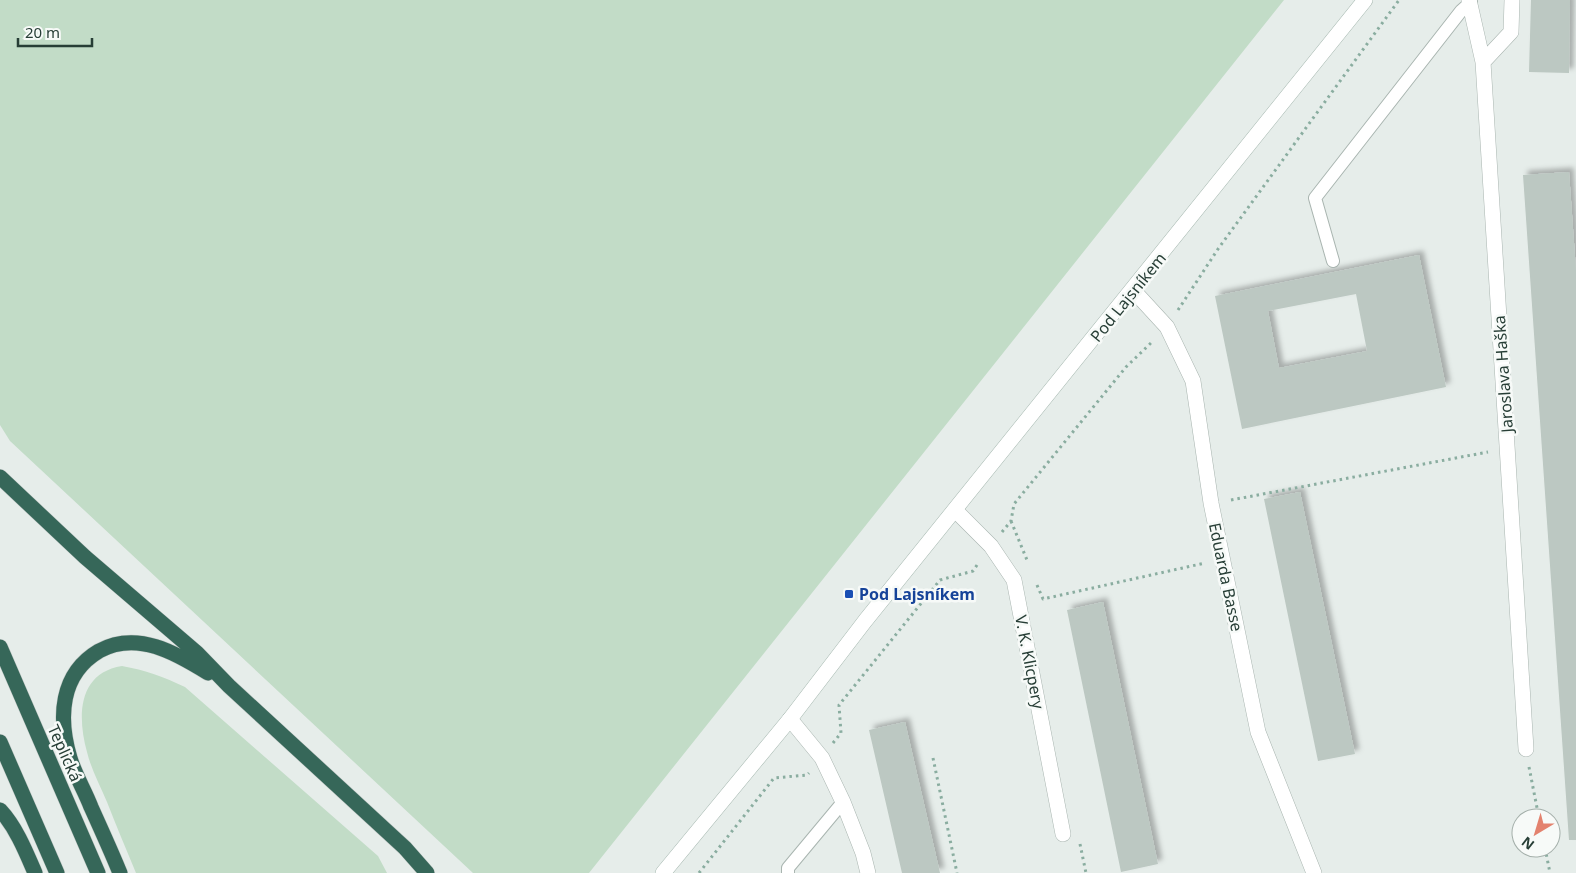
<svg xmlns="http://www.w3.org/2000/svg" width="1576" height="873" font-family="'Noto Sans',sans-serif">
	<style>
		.green { fill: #c2dcc7 }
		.building { fill: #bcc8c2; fill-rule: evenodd; filter: url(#shadow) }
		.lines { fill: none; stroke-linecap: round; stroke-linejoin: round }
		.lane-casing { stroke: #a9b5b0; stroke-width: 14 }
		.street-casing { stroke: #a9b5b0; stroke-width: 16 }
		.secondary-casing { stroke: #a6b8b0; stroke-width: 16 }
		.highway-casing { stroke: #c3c9c7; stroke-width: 16 }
		.path { stroke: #8aada0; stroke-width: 3; stroke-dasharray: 2.5 4; stroke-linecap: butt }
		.lane { stroke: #fff; stroke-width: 12 }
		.street { stroke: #fff; stroke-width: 15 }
		.secondary { stroke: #fff; stroke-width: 15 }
		.highway { stroke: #366759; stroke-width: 15 }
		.transit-dot { fill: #1a4fb4; stroke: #f7faf8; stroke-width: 2 }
		.labels { text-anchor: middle; stroke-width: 5; stroke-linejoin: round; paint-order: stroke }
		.street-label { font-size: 16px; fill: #273e36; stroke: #f7faf8 }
		.transit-label { font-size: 16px; font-weight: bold; fill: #164399; stroke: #f7faf8; text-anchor: start }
	</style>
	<defs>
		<filter id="shadow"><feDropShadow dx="4.5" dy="-4.5" stdDeviation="2.5" flood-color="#0004"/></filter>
	</defs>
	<rect width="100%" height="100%" fill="#e6edea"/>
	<path class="green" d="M0 0H1284L589 873H473L10 441 0 425Z
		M122 666C145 670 164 677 185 687L378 856 387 873H136C126 849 116 825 107 802 100 785 91 769 87 752 77 716 78 673 122 666Z"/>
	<path class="building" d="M1531 0H1570L1569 73 1529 72Z
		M1569 172 1576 271V840H1569L1523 175Z
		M1419 255 1446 387 1242 429 1215 296ZM1356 294 1367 351 1279 368 1268 311Z
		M1300 492 1355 754 1318 761 1264 499Z
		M1103 602 1158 864 1121 872 1067 610Z
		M905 722 940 873H902L869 730Z"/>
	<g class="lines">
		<defs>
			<path id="lane" d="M1333 261 1315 198 1461 11 1471 2
				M788 873V868L843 802"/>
			<path id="street" d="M1469 0 1483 62 1526 749
				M1483 62 1511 32 1512 0
				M1133 290 1167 327 1193 381 1211 503 1258 732 1314 873
				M955 510 991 546 1014 580 1063 834
				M790 719 822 758 843 802 863 853 868 873"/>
			<path id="secondary" d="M663 873 790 719 865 621 1365 0"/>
			<path id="highway" d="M0 477 85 557 197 653 229 686 405 848 427 873
				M0 647 98 873
				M0 742 57 873
				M0 810C16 827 26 852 35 873
				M120 873C111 851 101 829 91 807 85 791 75 775 70 758 58 718 60 674 99 651 137 630 176 653 208 673"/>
		</defs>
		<use href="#lane" class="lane-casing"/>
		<use href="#street" class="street-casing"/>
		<use href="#secondary" class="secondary-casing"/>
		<use href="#highway" class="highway-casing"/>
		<path class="path" d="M1178 310 1218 249 1399 0
			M1231 500 1488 452
			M1011 521 1027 560
			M1002 532 1011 521 1014 504 1126 367 1152 342
			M1037 585 1043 599 1205 563
			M833 743 841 733 839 705 940 580 973 571 979 562
			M933 758 957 873
			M1529 767 1539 818
			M1080 844 1086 873
			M1545 848 1550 873
			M699 873 774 778 807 775 809 773"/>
		<use href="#lane" class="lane"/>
		<use href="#street" class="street"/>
		<use href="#secondary" class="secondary"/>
		<use href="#highway" class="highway"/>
	</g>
	<rect class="transit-dot" x="844" y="589" width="10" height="10" rx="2.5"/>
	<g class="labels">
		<g class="street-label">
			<text transform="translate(1128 297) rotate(-51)" y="6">Pod Lajsníkem</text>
			<text transform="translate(1503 374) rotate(-94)" y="6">Jaroslava Haška</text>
			<text transform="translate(1226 577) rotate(78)" y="6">Eduarda Basse</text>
			<text transform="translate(1030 662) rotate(79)" y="6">V. K. Klicpery</text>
			<text transform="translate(65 753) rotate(66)" y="6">Teplická</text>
		</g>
		<g class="transit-label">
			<text x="859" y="600">Pod Lajsníkem</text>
		</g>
	</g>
	<g transform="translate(1536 833) rotate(218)"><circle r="24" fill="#f7faf8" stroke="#a4afaa"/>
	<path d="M0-4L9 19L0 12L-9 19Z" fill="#e3826e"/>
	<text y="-8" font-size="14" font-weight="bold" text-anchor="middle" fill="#273e36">N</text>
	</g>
	<path d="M18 38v8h74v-8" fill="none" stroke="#273e36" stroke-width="2.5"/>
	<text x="25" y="38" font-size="15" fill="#273e36" stroke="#f7faf8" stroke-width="4" paint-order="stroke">20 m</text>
</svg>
